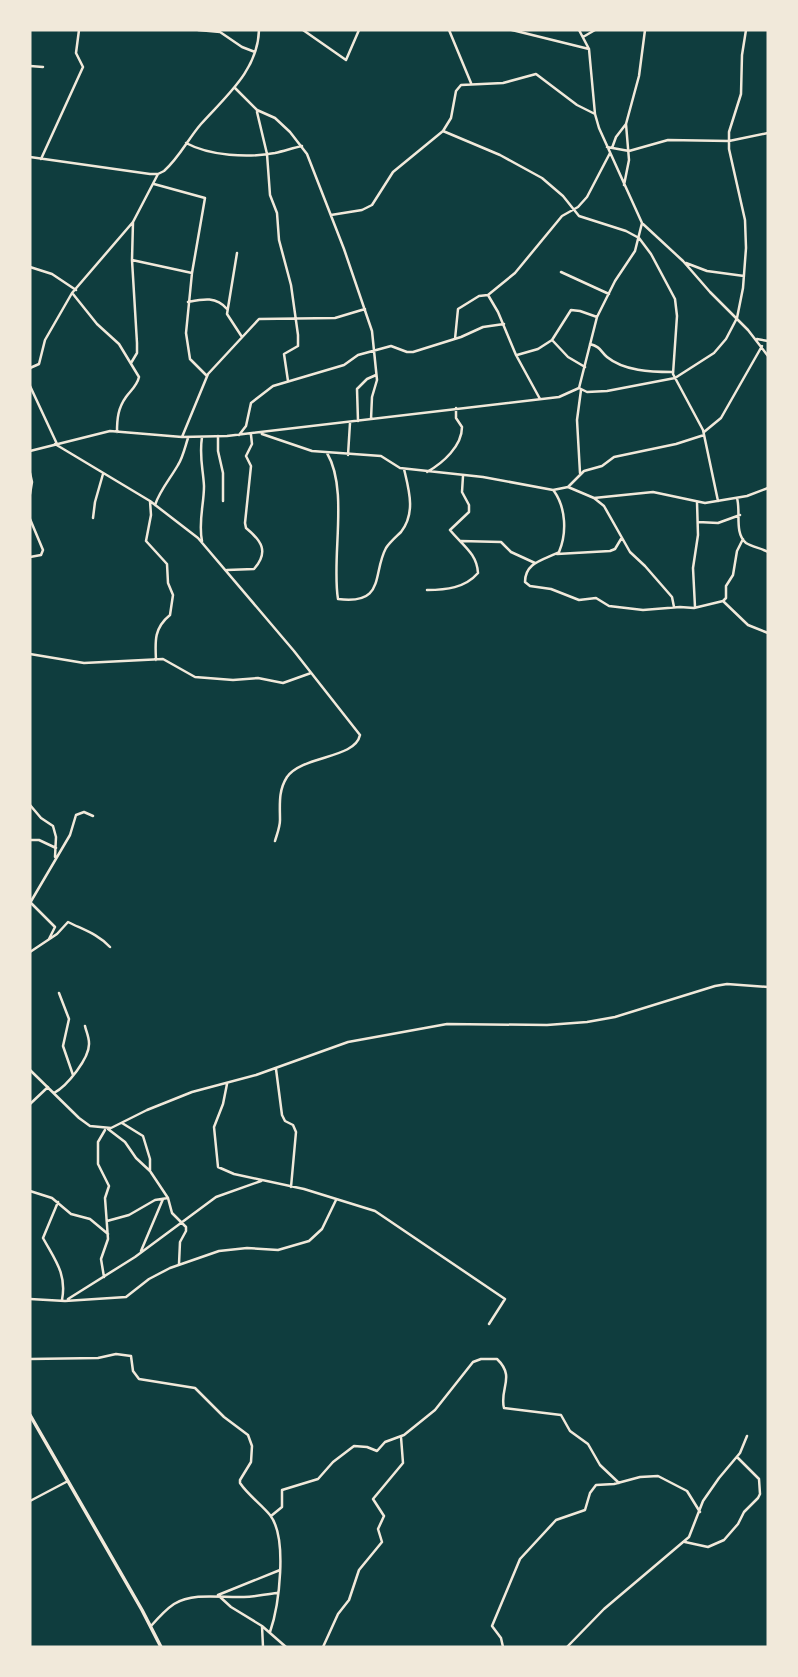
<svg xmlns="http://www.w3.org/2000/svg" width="798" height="1677" font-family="Arial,sans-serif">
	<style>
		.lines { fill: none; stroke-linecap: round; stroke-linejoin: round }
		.minor { stroke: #f1e9da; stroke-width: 2.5 }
		.tertiary { stroke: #f1e9da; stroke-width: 3.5 }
	</style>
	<rect width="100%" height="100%" fill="#0f3d3e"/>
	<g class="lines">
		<path class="minor" d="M198 30 220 32 242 47 255 52
			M303 30 346 60 359 30
			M449 30 471 83
			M512 30 589 49
			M583 37 595 30
			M30 66 43 67
			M235 88 257 110 275 118 290 132 307 154 344 249 372 331 377 380 372 397 371 419
			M257 112 267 154 270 195 277 213 279 240 291 285 298 335V346L284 354 288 381
			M443 131 500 155 542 178 563 196 579 216 626 231 639 238 651 254 675 299 677 316 673 374 703 430 718 501
			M186 143C210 156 248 158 275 153 284 151 293 148 302 146
			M607 147 629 151 668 140 729 141 768 133
			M612 148 616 137 626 124
			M30 157 150 174H158L164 171C179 158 188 139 201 124 226 96 258 70 259 30
			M41 159 83 67 76 53 79 30
			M154 184 205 198 192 273 186 333 190 359 207 376
			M624 185 629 160 626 124 639 76 645 30
			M331 215 362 210 372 205 393 172 443 131 451 118 456 91 461 85 503 83 536 74 577 105 595 114
			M643 224 683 261 710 292 748 330 768 356
			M237 253 227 314 242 337
			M132 260 192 273
			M686 263 707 271 744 276
			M30 267 52 274 76 290
			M561 272 609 294
			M73 294 97 324 119 344 139 377C137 386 131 390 126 397 118 408 117 419 117 432
			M488 295 515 273 562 216 578 207 587 197 610 153
			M188 302C203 299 216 296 227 309
			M455 339 458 309 479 296 488 295 498 312 516 355 540 399
			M757 339 768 341
			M553 341 568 357 585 367
			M590 344C601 347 600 351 607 357 624 371 651 372 672 372
			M517 355 538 349 552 340 571 310 580 311 597 317
			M131 363 137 353V343L132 260 133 222
			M30 368 39 364 45 340 72 293 133 222 158 174
			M30 386 57 444
			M579 388 587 392 607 391 675 378 714 353 726 339 737 318 743 288 746 248 745 220 729 149V132L741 94 742 55 746 30
			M358 421 357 389 367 379 376 375
			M704 432 721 418 762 346
			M262 434 312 451 381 456 400 468 483 477 553 490 568 487 584 471 602 466 614 457 676 444 704 435
			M239 435 246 426 251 403 273 386 344 365 358 355 391 346 407 352H413L461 337 483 327 504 324
			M218 436V451L223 473V501
			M182 437 208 374 259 319 335 318 365 309
			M202 437C199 457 203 468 204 486 204 505 198 522 202 541
			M55 444 150 501 198 538 294 651 360 735C355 759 303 755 287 777 278 791 280 805 280 820 280 827 277 834 275 841
			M30 451 110 431 182 437 227 436 559 397 579 388 597 317 615 281 635 251 642 223 599 128 595 114 589 49 579 30
			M327 453C349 490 331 558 338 599 386 605 372 574 386 548 390 542 396 537 401 532 416 513 409 490 404 469
			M348 455 350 423
			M427 472C443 463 462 446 462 427L456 418V408
			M30 473 32 482 30 494
			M580 473 577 420 581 390
			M568 487 594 498 604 506 630 552 645 566 672 597 674 607
			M554 491C566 508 567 533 559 552 544 560 525 562 525 582L530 586 551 589 579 600 596 598 609 606 643 610 680 607 694 608 723 601 726 598V586L733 575 737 551 743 539
			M594 498 653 492 705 503 747 496 768 488
			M737 498C741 512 734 533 746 543 752 547 761 548 768 552
			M150 501 151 515 146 541 167 564 168 583 173 595 170 615C154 628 155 641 156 660
			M155 505C160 490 170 479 178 465 183 457 185 447 188 438
			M93 518 95 502 103 474
			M30 519 43 550 41 555 30 557
			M698 522 718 523 740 515
			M461 541 501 542 511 552 535 563
			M557 554 610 551 615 549 621 539
			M227 570 254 569C269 552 262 541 246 528L245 523 251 466 246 456 252 444 251 435
			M427 590C446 590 465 588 478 573 477 553 462 545 450 530L469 512V505L462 492 463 476
			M723 601 748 625 768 633
			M695 607 693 568 698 535 697 502
			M30 654 84 663 163 659 195 677 233 680 258 678 283 683 311 673
			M30 805 41 818 53 826 56 837 55 857
			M30 840H39L56 848
			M30 902 55 927 49 939
			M30 903 70 835 76 815 84 812 93 816
			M30 952 57 934 68 922C84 930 98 934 110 947
			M59 993 69 1019 63 1046 73 1075
			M276 1069 282 1115 285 1121 293 1125 296 1132 291 1187
			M30 1070 79 1118 90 1126 111 1128 147 1110 192 1092 256 1075 348 1042 447 1024 547 1025 587 1022 615 1017 715 986 727 984 768 987
			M227 1084 223 1104 214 1127 218 1167 234 1174 304 1189 375 1211 505 1299 489 1324
			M54 1093C67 1086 90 1058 89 1043 89 1037 86 1031 85 1026
			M30 1104 48 1087
			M122 1123 143 1136 150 1159V1171
			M108 1129 125 1142 136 1158 150 1171 168 1198 172 1213 186 1227V1231L180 1242 179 1264
			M30 1191 52 1198 71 1214 90 1219 108 1234
			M58 1202 43 1238C55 1260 67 1274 62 1300
			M107 1221 129 1215 155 1200 168 1198
			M141 1251 163 1199
			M104 1277 101 1259 108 1239 105 1198 109 1186 98 1164V1142L105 1130
			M30 1299 65 1301 126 1297 149 1279 170 1268 219 1251 247 1248 278 1250 309 1241 322 1229 336 1200
			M68 1299 135 1257 216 1197 261 1181
			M30 1359 98 1358 116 1354 131 1356 133 1371 139 1379 195 1388 224 1417 248 1435 252 1446 251 1462 240 1480V1483C248 1495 261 1504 270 1515 288 1538 279 1606 270 1632
			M30 1501 68 1481
			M271 1516 282 1507V1490L318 1479 333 1462 354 1446 367 1447 377 1451 385 1442 404 1435 435 1410 473 1362 481 1359H497C516 1377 499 1389 504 1408L561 1415 570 1431 588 1444 600 1465 619 1483
			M685 1542 708 1547 724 1540 738 1524 744 1512 758 1498 760 1494 759 1479 737 1457
			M218 1595 280 1570
			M219 1596 231 1607 262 1626 286 1647
			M151 1626C158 1618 165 1610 174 1604 194 1592 222 1598 244 1597 255 1597 266 1594 277 1593
			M262 1626 263 1647
			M323 1647 338 1614 349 1600 359 1570 382 1542 378 1529 384 1516 373 1499 403 1463 401 1437
			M503 1647 501 1638 492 1626 520 1559 556 1520 585 1510 590 1493 596 1485 614 1484 640 1477 658 1476 687 1491 700 1512
			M567 1647 604 1609 689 1537 703 1501 719 1478 740 1453 747 1436"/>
		<path class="tertiary" d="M30 1415 142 1610 161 1647"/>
	</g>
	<rect width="798" height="1677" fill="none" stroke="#f1e9da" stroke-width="63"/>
</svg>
